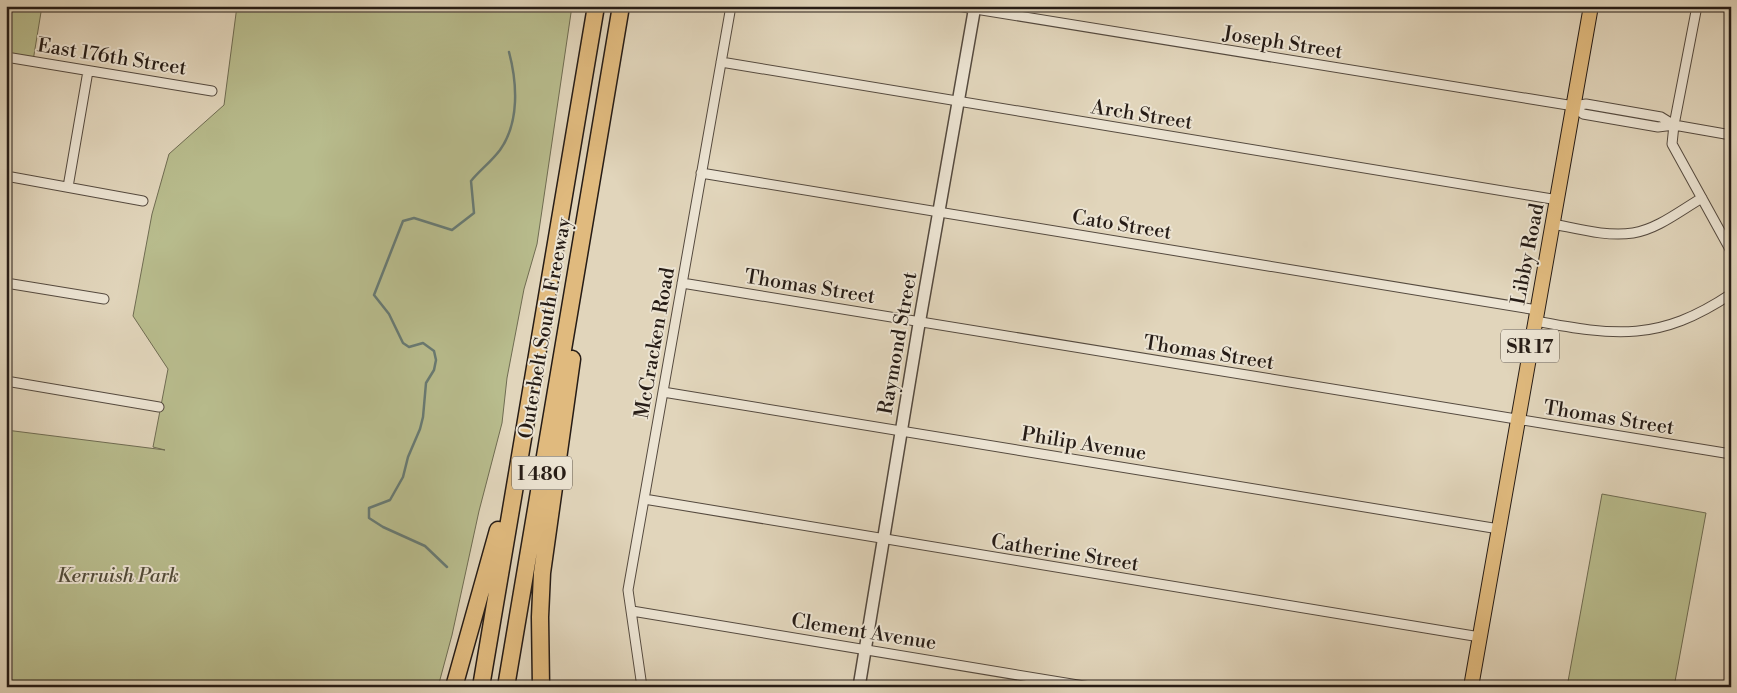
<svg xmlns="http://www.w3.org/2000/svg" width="1737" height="693" font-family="'Libre Bodoni',serif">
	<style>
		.green { fill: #b8bc8d; stroke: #6f6c52 }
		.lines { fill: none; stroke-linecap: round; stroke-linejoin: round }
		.stream { stroke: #687a73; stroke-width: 2.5 }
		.minor-casing { stroke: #554a3f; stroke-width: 11 }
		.tertiary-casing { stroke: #554a3f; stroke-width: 14 }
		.primary-casing { stroke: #261c16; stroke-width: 16 }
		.motorway-casing { stroke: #261c16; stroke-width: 19 }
		.minor { stroke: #ece4d3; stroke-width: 9 }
		.tertiary { stroke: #ece4d3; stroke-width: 11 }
		.primary { stroke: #e0ba7e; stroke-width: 14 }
		.motorway { stroke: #e0ba7e; stroke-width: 16 }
		.labels { text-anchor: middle; stroke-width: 4; stroke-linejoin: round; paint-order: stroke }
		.shield { fill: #ece4d3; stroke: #61584f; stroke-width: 1 }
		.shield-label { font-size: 19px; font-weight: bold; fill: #261c16 }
		.street-label { font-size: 20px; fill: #261c16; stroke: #ece4d3 }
		.park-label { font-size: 20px; font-style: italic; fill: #524c3a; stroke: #ece4d3 }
	</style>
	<rect width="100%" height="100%" fill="#e1d5bb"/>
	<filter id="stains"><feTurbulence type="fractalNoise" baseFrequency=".004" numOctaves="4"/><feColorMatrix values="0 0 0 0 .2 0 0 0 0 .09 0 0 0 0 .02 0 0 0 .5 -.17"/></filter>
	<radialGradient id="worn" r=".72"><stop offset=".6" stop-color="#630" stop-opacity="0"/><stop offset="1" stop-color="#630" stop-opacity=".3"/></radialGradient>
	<path class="green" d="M6 6H42L33 61 6 57Z
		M237 6H572L537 244 524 289 507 378 502 423 479 511 452 635 438 687H6V430L165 450 153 447 168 369 133 316 152 214 169 154 224 105Z
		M1602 494 1706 513 1674 687H1567Z"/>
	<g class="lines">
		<path class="stream" d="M447 567 425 546 383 527 369 518V508L390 500 403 477 408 457 420 429 423 417 426 383 434 370 436 360 434 351 423 343 409 347 403 343 389 314 374 295 403 221 414 218 452 230 474 213 471 181C480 170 491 162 500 150 520 122 517 82 509 52"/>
		<defs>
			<path id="minor" d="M957 6 1574 106 1586 104 1661 117 1674 125
				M1697 6 1674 125 1672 144 1731 251
				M6 57 212 91
				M721 62 1558 200
				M1574 106 1583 114 1658 127 1674 125 1731 135
				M701 173 1537 310
				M6 176 143 201
				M68 187 88 71
				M1553 224C1579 229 1607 237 1633 233 1658 229 1681 210 1702 198
				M6 283 104 299
				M682 283 1731 454
				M1535 321C1616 336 1659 342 1731 294
				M6 381 159 407
				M663 392 1499 529
				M644 499 1480 637
				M632 611 1090 687
				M642 687 628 590 731 6"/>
			<path id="tertiary" d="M859 687 918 330 975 6"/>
			<path id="primary" d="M1471 687 1591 6"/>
			<path id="motorway" d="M454 687 498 530
				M481 687 596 6
				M506 687 621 6
				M541 687 540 617 542 573 572 359"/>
		</defs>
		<use href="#minor" class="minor-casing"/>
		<use href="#tertiary" class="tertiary-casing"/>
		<use href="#primary" class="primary-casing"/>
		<use href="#motorway" class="motorway-casing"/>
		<use href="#minor" class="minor"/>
		<use href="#tertiary" class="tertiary"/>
		<use href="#primary" class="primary"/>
		<use href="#motorway" class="motorway"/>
	</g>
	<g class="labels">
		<g class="shield">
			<rect x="1501" y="329.5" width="58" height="33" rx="4"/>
			<rect x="512" y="456.5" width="60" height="33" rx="4"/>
		</g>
		<g class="shield-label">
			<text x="1530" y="353">SR 17</text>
			<text x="542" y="480">I 480</text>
		</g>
		<g class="street-label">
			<text transform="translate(1283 42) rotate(9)" y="7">Joseph Street</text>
			<text transform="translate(112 56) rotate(9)" y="7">East 176th Street</text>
			<text transform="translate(1142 114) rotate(9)" y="7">Arch Street</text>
			<text transform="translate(1122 224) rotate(9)" y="7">Cato Street</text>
			<text transform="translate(1527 254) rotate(-79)" y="7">Libby Road</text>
			<text transform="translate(810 286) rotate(9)" y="7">Thomas Street</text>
			<text transform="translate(544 328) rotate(-80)" y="7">Outerbelt South Freeway</text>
			<text transform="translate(654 343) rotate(-80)" y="7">McCracken Road</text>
			<text transform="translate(897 343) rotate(-80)" y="7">Raymond Street</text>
			<text transform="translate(1209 352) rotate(9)" y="7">Thomas Street</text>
			<text transform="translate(1609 417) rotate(9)" y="7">Thomas Street</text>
			<text transform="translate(1084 443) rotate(9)" y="7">Philip Avenue</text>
			<text transform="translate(1065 552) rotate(9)" y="7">Catherine Street</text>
			<text transform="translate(864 631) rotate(9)" y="7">Clement Avenue</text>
		</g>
		<g class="park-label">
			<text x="118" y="582">Kerruish Park</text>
		</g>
	</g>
	<rect width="1737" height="693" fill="none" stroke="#e1d5bb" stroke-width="25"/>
	<rect x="8" y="8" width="1722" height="678" fill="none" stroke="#261c16" stroke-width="2.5"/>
	<rect x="12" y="12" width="1712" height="668" fill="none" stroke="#261c16"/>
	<rect width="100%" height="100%" filter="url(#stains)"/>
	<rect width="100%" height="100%" fill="url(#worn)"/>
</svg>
